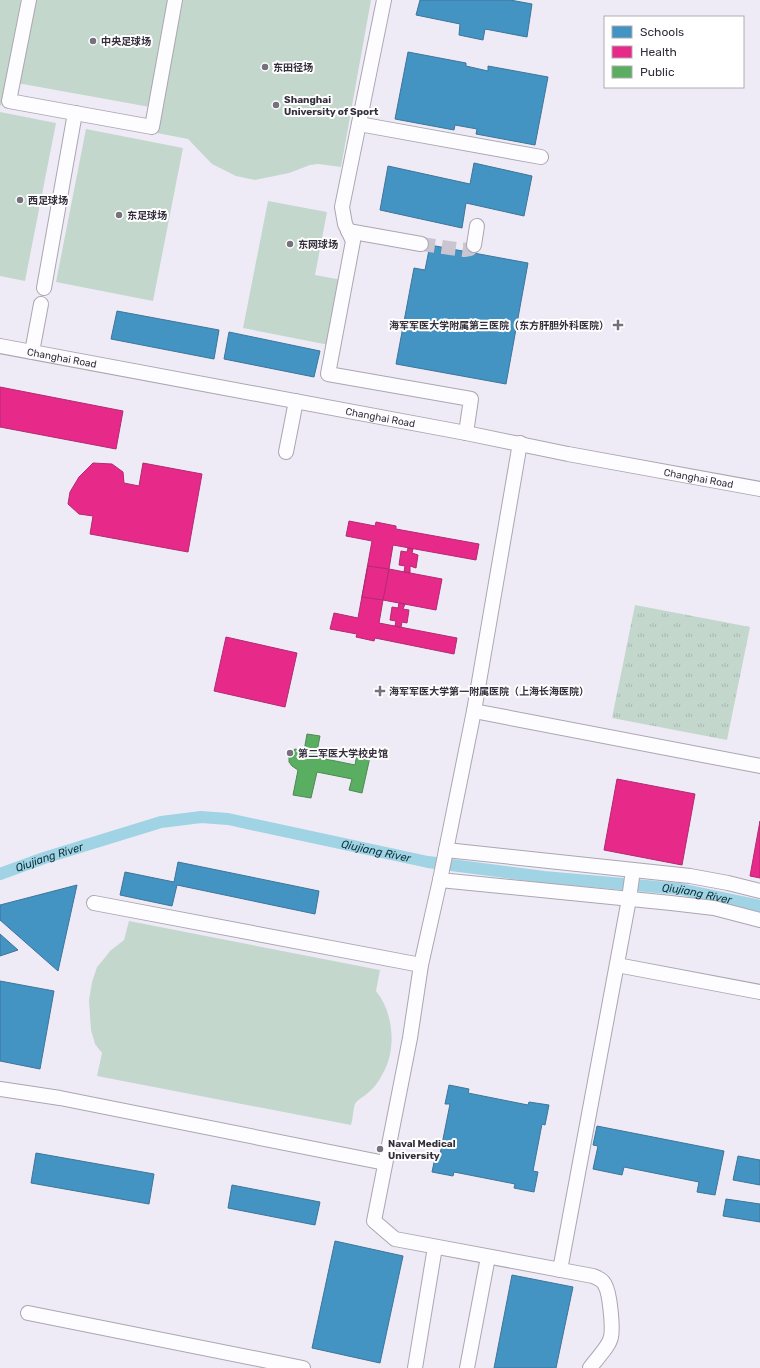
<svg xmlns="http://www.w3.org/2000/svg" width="760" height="1368" font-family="Rubik,'Noto Sans SC',sans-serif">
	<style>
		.grass { fill: #c3d7cd }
		.park { fill: url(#park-tufts) }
		.schools { fill: #4393c3; stroke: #3e759a }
		.health { fill: #e7298a; stroke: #b12b73 }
		.public { fill: #5aae61; stroke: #4f8856 }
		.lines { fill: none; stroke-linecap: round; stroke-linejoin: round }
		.canal { stroke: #a0d4e5; stroke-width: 12 }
		.minor-tunnel { stroke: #cac5d1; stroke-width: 14; stroke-dasharray: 14 7; stroke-linecap: butt }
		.minor-casing { stroke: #aba6b1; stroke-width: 16 }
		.minor { stroke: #fdfcfe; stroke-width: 14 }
		.poi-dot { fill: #75717d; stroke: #fff; stroke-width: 1.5 }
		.labels { text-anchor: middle; stroke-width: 4; stroke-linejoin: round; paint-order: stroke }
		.poi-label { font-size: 10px; font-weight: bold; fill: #342f3c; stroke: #fff; text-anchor: start }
		.street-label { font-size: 10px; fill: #342f3c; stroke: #fff }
		.water-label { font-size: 11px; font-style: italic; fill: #0a3039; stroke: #fff }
	</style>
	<defs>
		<pattern id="park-tufts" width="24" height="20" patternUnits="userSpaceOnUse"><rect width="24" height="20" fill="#c3d7cd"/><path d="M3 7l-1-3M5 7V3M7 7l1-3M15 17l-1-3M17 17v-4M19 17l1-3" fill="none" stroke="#a8b9b1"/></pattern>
	</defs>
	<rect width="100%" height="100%" fill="#efebf6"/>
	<path class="grass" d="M0 0H21L1 106 0 105Z
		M32 0H169L150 107 17 83Z
		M183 0H371L341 167 318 164 310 165 289 173 255 180 236 176 212 164 188 139 157 133Z
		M0 112 56 123 25 281 0 276Z
		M86 129 183 148 153 301 56 282Z
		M268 201 327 212 315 275 342 280 329 345 243 328Z
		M129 921 380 970 376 991C394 1013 397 1051 382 1075 379 1081 374 1088 369 1092 365 1096 357 1100 355 1104 353 1110 353 1119 351 1125L97 1076 102 1053 95 1044 91 1030 89 1000 92 982 97 967 103 960 110 951 124 940Z"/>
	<path class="park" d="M635 605 750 627 727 740 612 718Z"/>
	<path class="schools" d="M420 0H510L532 4 527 37 485 29 483 40 459 35 460 24 416 15Z
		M408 52 466 63V66L488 71V66L548 77 535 145 476 134 477 129 455 125 454 130 395 119Z
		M474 163 532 176 524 216 466 203 462 228 380 210 388 166 470 184Z
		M430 245 528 263 506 384 396 364 414 268 425 270Z
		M117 311 219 330 214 359 111 339Z
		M229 332 320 351 314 377 224 359Z
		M178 862 319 891 315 914 177 885 172 906 120 895 125 872 174 882Z
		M77 885 58 971 0 920V905Z
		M0 934 18 950 0 956Z
		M0 981 54 991 40 1069 0 1061Z
		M449 1085 469 1089 468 1093 528 1105 529 1102 549 1105 545 1125 542 1124 533 1171 538 1172 534 1192 514 1188 515 1184 454 1172 453 1176 432 1172 436 1153 440 1154 450 1104H445Z
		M597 1126 724 1151 715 1195 697 1192 699 1182 624 1167 622 1175 593 1169 598 1146 593 1145Z
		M36 1153 154 1174 149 1204 31 1183Z
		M738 1156 760 1160V1185L733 1180Z
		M232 1185 320 1202 315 1225 228 1208Z
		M726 1199 760 1204V1222L723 1216Z
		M335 1241 403 1256 380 1363 312 1348Z
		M512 1275 573 1287 556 1368H494Z"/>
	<path class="health" d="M0 387 123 411 116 449 0 427Z
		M93 463 112 464 123 472 124 483 139 486 143 463 202 474 188 552 90 534 93 516 79 514 68 504 70 492 79 477Z
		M349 521 375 526 376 522 396 526V529L479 544 476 560 393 545 389 569 442 579 436 610 383 600 379 623 457 638 454 654 375 638 374 641 356 637 357 634 330 629 334 613 358 618 372 541 346 536Z
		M408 548 413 549 412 553 418 555 416 568 410 566V573L404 572 405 566 399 565 401 551 407 552Z
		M368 566 389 569 383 600 362 597Z
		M399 603 405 604 403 609 409 610 407 623 402 622 401 627 395 626 396 621 390 620 392 607 398 608Z
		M226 637 297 653 285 707 214 691Z
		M617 779 695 794 682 865 604 850Z
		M760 821V878L750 876Z"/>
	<path class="public" d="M307 734 320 736 316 757 355 765 357 754 370 757 362 793 349 790 352 779 317 772 311 798 293 795 298 770 292 766 289 762V754L295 749 304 751Z"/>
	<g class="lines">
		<path class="canal" id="s1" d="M0 874 44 858 161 822 201 817 228 819 428 862 544 877 680 889 760 906"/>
		<path class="minor-tunnel" d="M421 244 464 250 470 249 474 245"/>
		<defs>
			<g id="minor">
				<path d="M29 0 9 101 152 127 175 0"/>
				<path d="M384 0 342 207 345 224 353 241 328 374 471 399 466 433"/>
				<path d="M359 124 541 157"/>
				<path d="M348 231 421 244"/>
				<path d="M474 245 477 226"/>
				<path d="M44 288 75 113"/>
				<path id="s2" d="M0 346 466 433 568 454 760 489"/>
				<path d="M32 352 41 304"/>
				<path d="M520 443 474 711 440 880 421 965 410 1038 374 1221 395 1239 593 1276C598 1278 603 1280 605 1285 610 1293 613 1328 611 1337 609 1347 596 1359 590 1368"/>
				<path d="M286 452 296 401"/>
				<path d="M474 711 760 766"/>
				<path d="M446 850 690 876 728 883 760 891"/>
				<path d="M440 880 671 903 714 908 760 920"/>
				<path d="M94 903 421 965"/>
				<path d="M617 965 760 992"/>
				<path d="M0 1089 60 1098 385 1163"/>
				<path d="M560 1270 629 899 633 870"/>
				<path d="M28 1313 303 1368"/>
				<path d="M415 1368 435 1247"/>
				<path d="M467 1368 488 1257"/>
			</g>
		</defs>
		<use href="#minor" class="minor-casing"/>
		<use href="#minor" class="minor"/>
	</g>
	<g class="poi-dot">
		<circle cx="93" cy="41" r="4"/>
		<circle cx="265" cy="67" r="4"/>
		<circle cx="276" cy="105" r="4"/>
		<circle cx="20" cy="200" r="4"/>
		<circle cx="119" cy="215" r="4"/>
		<circle cx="290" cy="244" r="4"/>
		<path d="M616 319h4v4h4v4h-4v4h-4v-4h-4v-4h4z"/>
		<path d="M378 685h4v4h4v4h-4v4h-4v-4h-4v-4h4z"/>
		<circle cx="290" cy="753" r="4"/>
		<circle cx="380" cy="1149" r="4"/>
	</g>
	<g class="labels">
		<g class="poi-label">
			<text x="101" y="45">中央足球场</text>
			<text x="273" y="71">东田径场</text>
			<text x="284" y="103">Shanghai<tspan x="284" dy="12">University of Sport</tspan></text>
			<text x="28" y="204">西足球场</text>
			<text x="127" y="219">东足球场</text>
			<text x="298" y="248">东网球场</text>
			<text x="609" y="329" text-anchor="end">海军军医大学附属第三医院（东方肝胆外科医院）</text>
			<text x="389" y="695">海军军医大学第一附属医院（上海长海医院）</text>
			<text x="298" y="757">第二军医大学校史馆</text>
			<text x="388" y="1147">Naval Medical<tspan x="388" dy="12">University</tspan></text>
		</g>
		<g class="street-label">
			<text dy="4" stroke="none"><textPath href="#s2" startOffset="63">Changhai Road</textPath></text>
			<text dy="4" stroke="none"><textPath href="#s2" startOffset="387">Changhai Road</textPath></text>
			<text dy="4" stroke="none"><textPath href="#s2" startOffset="711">Changhai Road</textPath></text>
		</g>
		<g class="water-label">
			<text dy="4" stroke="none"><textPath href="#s1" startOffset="388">Qiujiang River</textPath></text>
			<text dy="4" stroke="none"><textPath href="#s1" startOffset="52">Qiujiang River</textPath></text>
			<text dy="4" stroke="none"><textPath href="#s1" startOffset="712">Qiujiang River</textPath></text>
		</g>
	</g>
	<rect x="604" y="16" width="140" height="72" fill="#ffffff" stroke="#aeacb1"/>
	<rect x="612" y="26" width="20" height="12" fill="#4393c3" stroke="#aeacb1"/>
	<text x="640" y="36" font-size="12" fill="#342f3c">Schools</text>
	<rect x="612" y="46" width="20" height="12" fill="#e7298a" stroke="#aeacb1"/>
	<text x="640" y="56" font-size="12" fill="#342f3c">Health</text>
	<rect x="612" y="66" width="20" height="12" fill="#5aae61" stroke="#aeacb1"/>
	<text x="640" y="76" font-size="12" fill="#342f3c">Public</text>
</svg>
